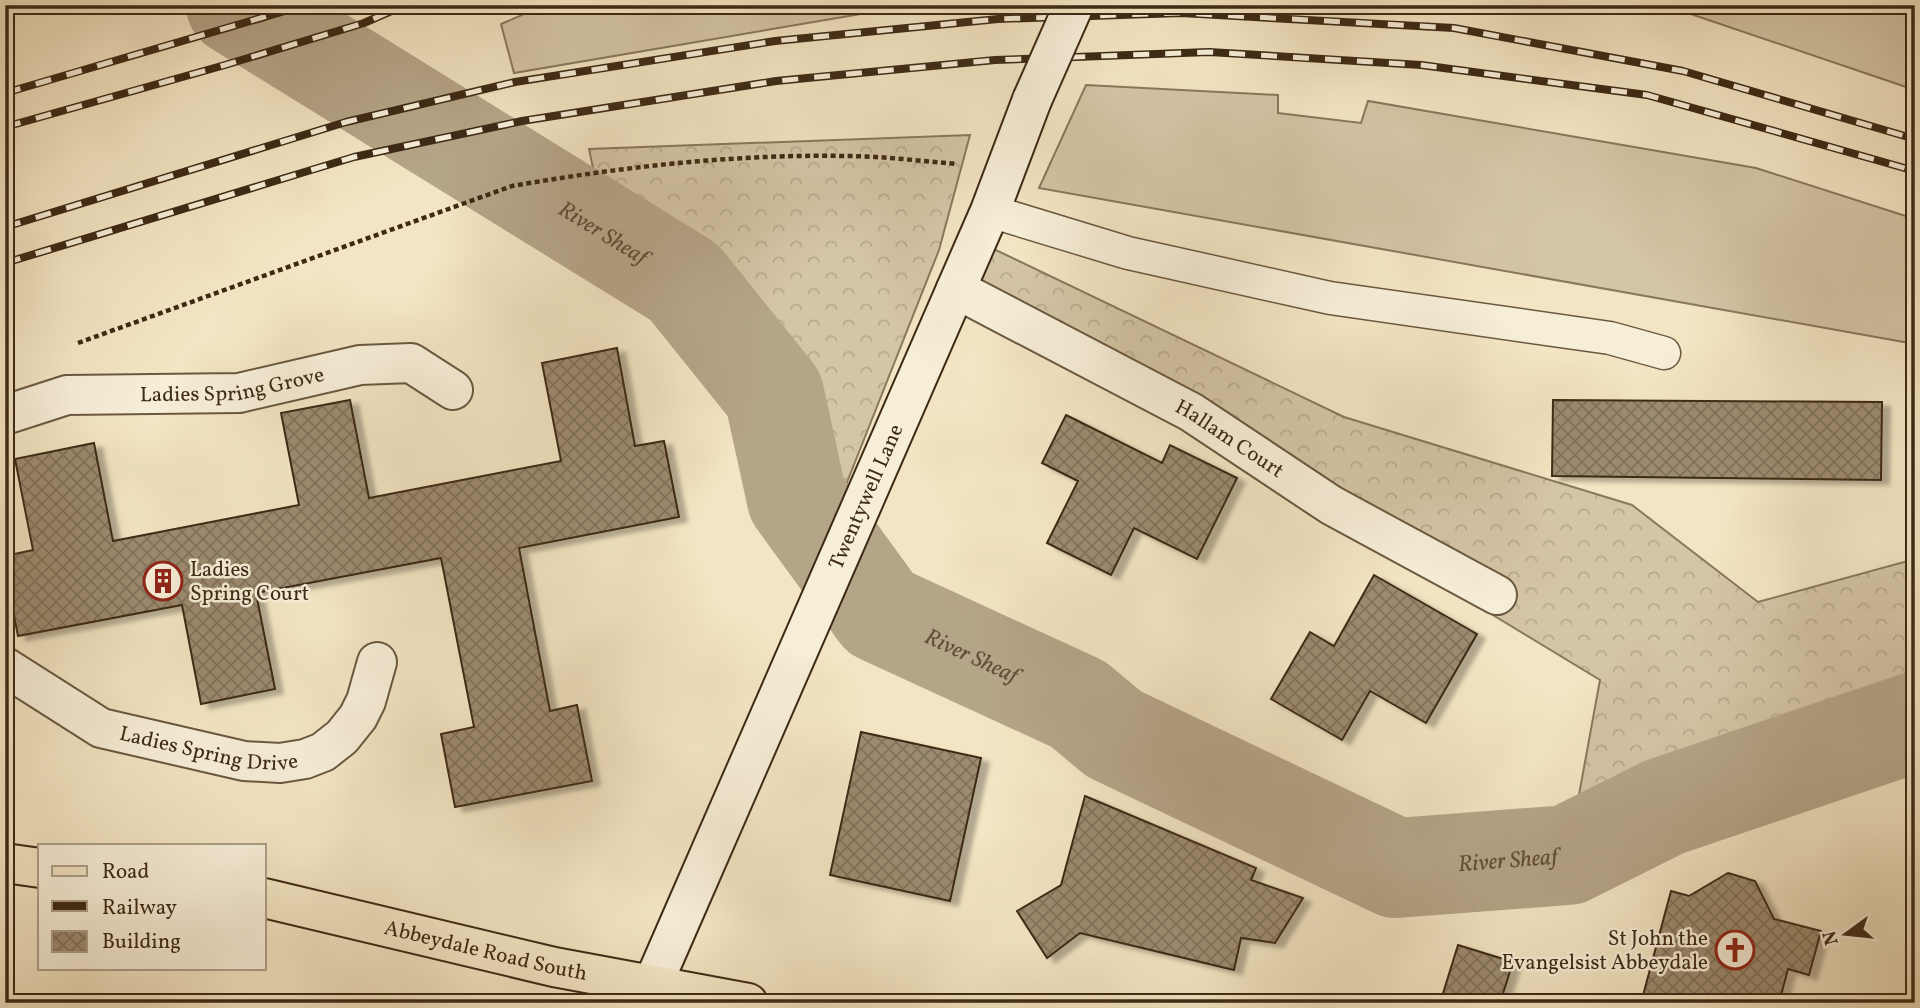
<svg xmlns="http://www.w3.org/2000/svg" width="1920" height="1008" font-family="Vollkorn,serif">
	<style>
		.grass { fill: #d4c5a5; stroke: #88785d; stroke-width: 2 }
		.forest { fill: url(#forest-crowns); stroke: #88785d; stroke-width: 2 }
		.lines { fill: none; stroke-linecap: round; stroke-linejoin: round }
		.river { stroke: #b5a588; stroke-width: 100 }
		.building { fill: url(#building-cross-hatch); stroke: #3d2a15; stroke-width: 2; filter: url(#shadow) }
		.lane-casing { stroke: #6a5940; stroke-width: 35 }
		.street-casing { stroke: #6a5940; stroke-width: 42 }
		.secondary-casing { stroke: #3d2a15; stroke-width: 42 }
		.primary-casing { stroke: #3d2a15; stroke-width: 42 }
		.path { stroke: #3d2a15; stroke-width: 4.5; stroke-dasharray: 5 3.5; stroke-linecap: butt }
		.lane { stroke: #f7eed8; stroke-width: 32 }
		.street { stroke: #f7eed8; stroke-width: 38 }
		.secondary { stroke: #f7eed8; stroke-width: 38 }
		.primary { stroke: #f3e5c3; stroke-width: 38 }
		.rail-casing { stroke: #3d2a15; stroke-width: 8 }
		.rail { stroke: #f7eed8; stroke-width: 5; stroke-dasharray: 16; stroke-linecap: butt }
		.secondary-bridge-casing { stroke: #3d2a15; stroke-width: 42; stroke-linecap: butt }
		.secondary-bridge { stroke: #f7eed8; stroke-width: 38 }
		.labels { text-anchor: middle; stroke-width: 5; stroke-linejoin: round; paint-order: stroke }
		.street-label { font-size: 21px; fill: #3d2a15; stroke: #f7eed8 }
		.poi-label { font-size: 21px; fill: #3d2a15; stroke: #f7eed8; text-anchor: start }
		.water-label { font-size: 23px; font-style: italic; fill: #614f38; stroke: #f7eed8 }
	</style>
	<defs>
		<pattern id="forest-crowns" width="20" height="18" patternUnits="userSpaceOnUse" patternTransform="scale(1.75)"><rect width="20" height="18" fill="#d4c5a5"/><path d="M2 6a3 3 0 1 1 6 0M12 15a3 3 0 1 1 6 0" fill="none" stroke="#b7a98d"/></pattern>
		<pattern id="building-cross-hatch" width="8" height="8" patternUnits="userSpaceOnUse" patternTransform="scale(1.75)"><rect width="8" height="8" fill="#9c8b6f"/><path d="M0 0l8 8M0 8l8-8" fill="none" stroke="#80725a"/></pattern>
		<filter id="shadow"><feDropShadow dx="8" dy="4.5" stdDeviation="2" flood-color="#0004"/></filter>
	</defs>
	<rect width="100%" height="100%" fill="#f3e5c3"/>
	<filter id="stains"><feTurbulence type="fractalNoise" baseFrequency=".00286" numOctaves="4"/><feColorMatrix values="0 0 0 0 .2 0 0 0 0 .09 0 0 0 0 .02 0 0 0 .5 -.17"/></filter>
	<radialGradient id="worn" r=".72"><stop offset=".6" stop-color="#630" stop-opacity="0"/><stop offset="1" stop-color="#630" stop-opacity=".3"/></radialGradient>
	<path class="grass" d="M545 5H992L902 7 514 73 501 24Z
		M1641 5H1915V90L1676 9Z
		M1086 85 1278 95V113L1361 123 1368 101 1756 168 1915 219V344L1039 188Z"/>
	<path class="forest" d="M970 135 939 250 836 510 797 499 774 394 684 282 607 234 589 149Z
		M977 241 1344 417 1632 505 1758 602 1915 559V724L1664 807 1568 855 1600 680 956 289Z"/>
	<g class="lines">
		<path class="river" id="s1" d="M236 5 684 282 774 394 797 499 880 613 1078 704 1114 734 1396 868 1568 855 1664 807 1915 722"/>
	</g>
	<path class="building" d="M617 348 635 446 664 441 679 517 519 548 550 711 577 705 592 781 455 807 441 734 474 727 441 558 256 593 275 689 201 704 182 605 18 636 5 570V556L33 550 15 459 94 443 113 541 299 505 281 413 350 400 369 498 561 461 542 363Z
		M1553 400 1882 402 1881 480 1552 476Z
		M1066 415 1162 463 1170 445 1237 478 1197 559 1134 528 1111 575 1047 543 1078 481 1042 463Z
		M1374 575 1477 634 1426 723 1370 691 1342 740 1271 699 1310 632 1334 646Z
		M861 732 981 758 950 901 830 875Z
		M1085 796 1256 868 1251 880 1303 898 1275 943 1241 938 1234 970 1080 933 1047 958 1017 911 1061 885Z
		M1728 873 1755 881 1774 919 1821 931 1809 975 1788 969 1779 1003H1641L1671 891 1689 896Z
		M1458 945 1513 962 1500 1003H1440Z"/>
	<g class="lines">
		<defs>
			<path id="lane" d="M990 211 1128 253 1330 298 1610 338 1664 353"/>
			<g id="street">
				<path id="s2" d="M956 289 1191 412 1331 505 1497 595"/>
				<path id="s3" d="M5 415 67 395 239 393 360 365 411 363 453 390"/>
				<path id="s4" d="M5 667 101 728 244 761 280 763 305 759 323 752 342 737 358 717 366 701 377 662"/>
			</g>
			<g id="secondary">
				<path id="s5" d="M652 986 990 211 1032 100"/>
			</g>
			<g id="primary">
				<path d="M5 863 40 868"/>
				<path id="s6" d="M264 898 554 967 748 1003"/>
			</g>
		</defs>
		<use href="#lane" class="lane-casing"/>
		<use href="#street" class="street-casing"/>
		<use href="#secondary" class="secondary-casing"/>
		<use href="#primary" class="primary-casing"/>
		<path class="path" d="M78 343 512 186C622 167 733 154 845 156 882 156 920 161 957 164"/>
		<use href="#lane" class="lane"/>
		<use href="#street" class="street"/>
		<use href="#secondary" class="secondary"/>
		<use href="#primary" class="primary"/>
		<defs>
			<path id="rail" d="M5 93 305 5
				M5 127 225 65 364 23 405 5
				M5 227 346 122 515 82 775 41 998 19 1181 13 1454 28 1683 71 1915 139
				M5 263 354 157 522 121 776 81 995 60 1209 52 1421 65 1647 95 1915 171"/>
		</defs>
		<use href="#rail" class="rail-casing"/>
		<use href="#rail" class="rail"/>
		<defs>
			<path id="secondary-bridge" d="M1032 100 1074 5"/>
		</defs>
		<use href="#secondary-bridge" class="secondary-bridge-casing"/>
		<use href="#secondary-bridge" class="secondary-bridge"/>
	</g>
	<defs>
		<symbol id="building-ring" viewBox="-11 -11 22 22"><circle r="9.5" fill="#f7eed8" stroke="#8f2418" stroke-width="1.5"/><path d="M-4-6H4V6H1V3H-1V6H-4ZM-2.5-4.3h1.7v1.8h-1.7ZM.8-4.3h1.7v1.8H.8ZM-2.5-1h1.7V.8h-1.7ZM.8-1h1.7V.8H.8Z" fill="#8f2418"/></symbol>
		<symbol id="church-ring" viewBox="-11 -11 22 22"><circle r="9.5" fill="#f7eed8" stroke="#8f2418" stroke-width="1.5"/><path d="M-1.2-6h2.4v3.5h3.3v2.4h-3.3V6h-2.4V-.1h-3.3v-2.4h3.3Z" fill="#8f2418"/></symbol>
	</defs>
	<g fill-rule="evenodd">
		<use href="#building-ring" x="141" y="559" width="44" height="44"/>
		<use href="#church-ring" x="1713" y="928" width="44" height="44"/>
	</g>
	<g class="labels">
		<g class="street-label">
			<text dy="7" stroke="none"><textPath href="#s3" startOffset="231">Ladies Spring Grove</textPath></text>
			<text dy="7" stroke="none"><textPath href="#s2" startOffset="312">Hallam Court</textPath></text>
			<text dy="7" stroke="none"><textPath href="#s5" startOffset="534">Twentywell Lane</textPath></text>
			<text dy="7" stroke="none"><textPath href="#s4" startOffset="224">Ladies Spring Drive</textPath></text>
			<text dy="7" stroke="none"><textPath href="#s6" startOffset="228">Abbeydale Road South</textPath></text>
		</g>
		<g class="poi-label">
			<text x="190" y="576">Ladies<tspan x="190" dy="24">Spring Court</tspan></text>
			<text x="1708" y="945" text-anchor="end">St John the<tspan x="1708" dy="24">Evangelsist Abbeydale</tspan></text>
		</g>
		<g class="water-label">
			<text dy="8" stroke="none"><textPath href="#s1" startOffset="432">River Sheaf</textPath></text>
			<text dy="8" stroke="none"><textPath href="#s1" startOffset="1020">River Sheaf</textPath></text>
			<text dy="8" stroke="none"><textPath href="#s1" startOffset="1608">River Sheaf</textPath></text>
		</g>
	</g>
	<rect width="1920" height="1008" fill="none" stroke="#f3e5c3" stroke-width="28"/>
	<rect x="7" y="7" width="1906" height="994" fill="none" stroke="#3d2a15" stroke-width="3.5"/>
	<rect x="14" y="14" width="1892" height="980" fill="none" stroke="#3d2a15" stroke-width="2"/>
	<rect x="38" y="844" width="228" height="126" fill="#f7eed8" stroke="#ada08a" stroke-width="2"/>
	<rect x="52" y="866" width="35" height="10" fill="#f3e5c3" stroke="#ada08a" stroke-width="2"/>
	<text x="102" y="878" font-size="21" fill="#3d2a15">Road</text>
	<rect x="52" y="901" width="35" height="10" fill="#3d2a15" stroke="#ada08a" stroke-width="2"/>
	<text x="102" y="914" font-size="21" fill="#3d2a15">Railway</text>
	<rect x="52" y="931" width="35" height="21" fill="url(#building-cross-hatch)" stroke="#ada08a" stroke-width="2"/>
	<text x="102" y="948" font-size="21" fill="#3d2a15">Building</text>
	<g transform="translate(1846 934) rotate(255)" stroke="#f7eed8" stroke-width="5" paint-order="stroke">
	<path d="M0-5L12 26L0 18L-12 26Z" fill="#3d2a15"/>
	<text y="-10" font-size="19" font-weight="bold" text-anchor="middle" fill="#3d2a15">N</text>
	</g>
	<rect width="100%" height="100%" filter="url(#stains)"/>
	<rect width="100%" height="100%" fill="url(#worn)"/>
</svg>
